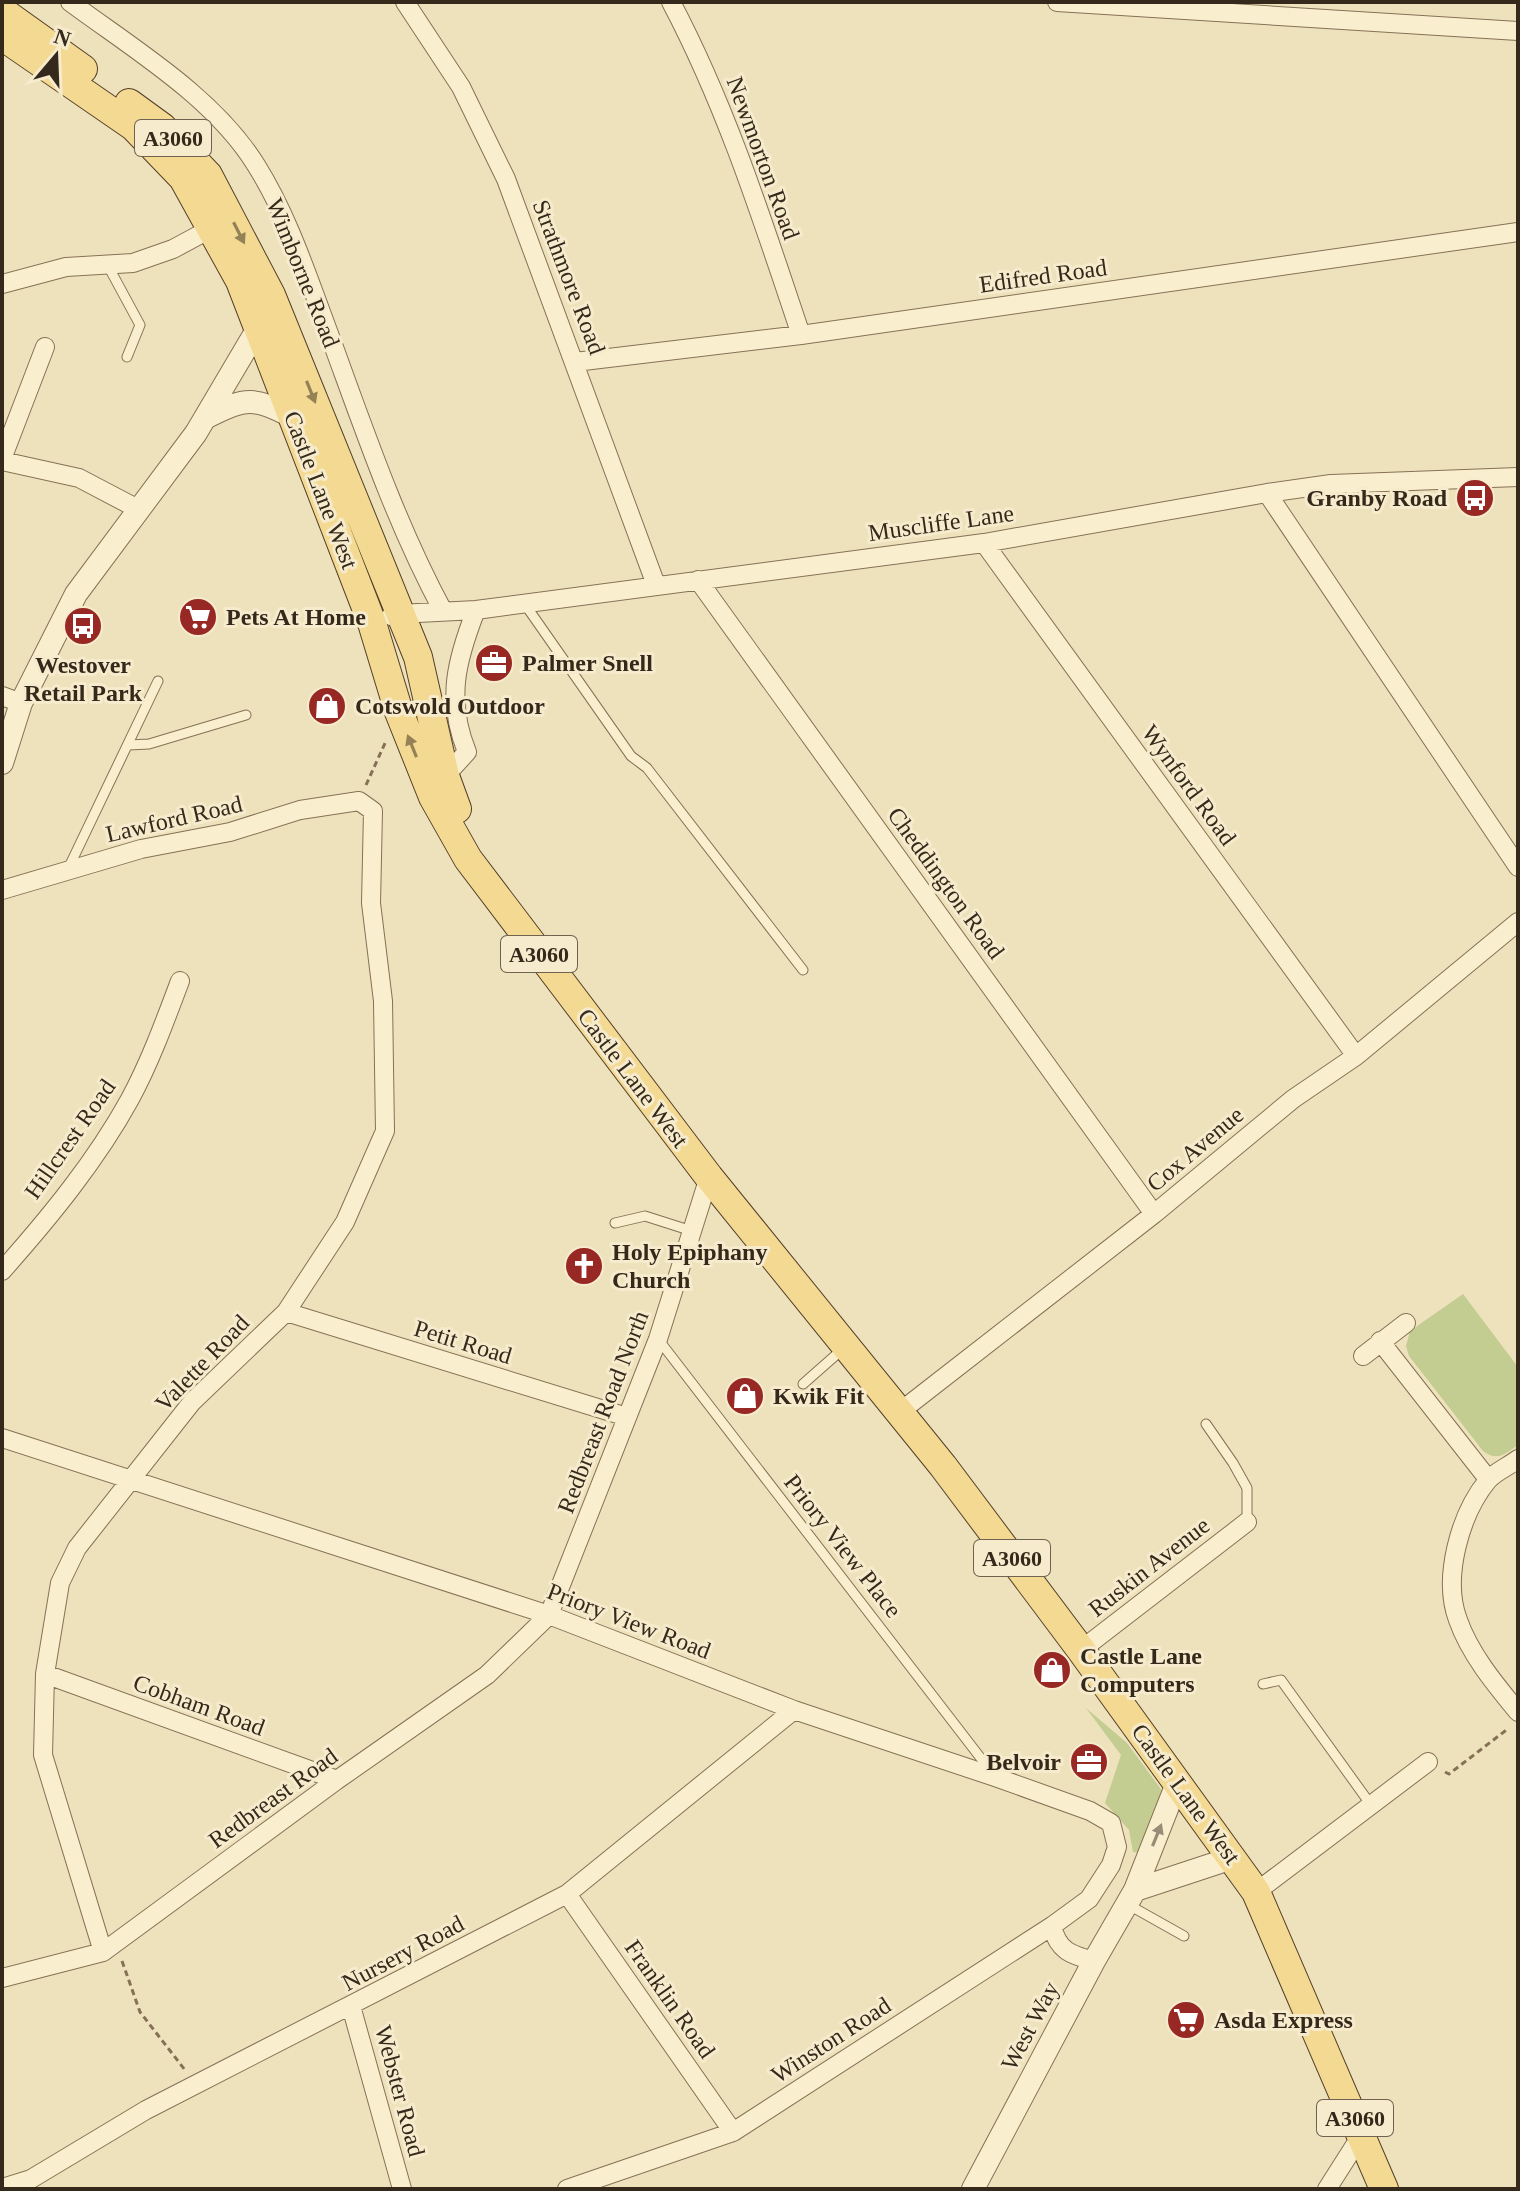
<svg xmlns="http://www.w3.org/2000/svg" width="1520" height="2191" font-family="'Times New Roman',serif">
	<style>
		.green { fill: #c3cc91 }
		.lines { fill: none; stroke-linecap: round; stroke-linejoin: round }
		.service-casing { stroke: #867156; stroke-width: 11 }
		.minor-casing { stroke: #867156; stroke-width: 20 }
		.tertiary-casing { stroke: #867156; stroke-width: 24 }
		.primary-casing { stroke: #533f2a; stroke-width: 30 }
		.path { stroke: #867156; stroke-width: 3; stroke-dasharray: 6 4; stroke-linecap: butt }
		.service { stroke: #f9efcf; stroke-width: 9 }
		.minor { stroke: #f9efcf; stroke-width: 18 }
		.tertiary { stroke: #f9efcf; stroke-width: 22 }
		.primary { stroke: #f4d992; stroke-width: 28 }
		.oneway { fill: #948156 }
		.oneway2 { fill: #978c75 }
		.labels { text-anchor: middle; stroke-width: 6; stroke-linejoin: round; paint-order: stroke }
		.shield { fill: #f6ebcc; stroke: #6f6350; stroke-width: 2 }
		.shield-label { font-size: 22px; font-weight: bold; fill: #35291b }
		.street-label { font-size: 24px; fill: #35291b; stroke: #f6ebcc }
		.poi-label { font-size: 24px; font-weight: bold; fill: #35291b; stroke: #f6ebcc; text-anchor: start }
	</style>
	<rect width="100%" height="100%" fill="#eee2bc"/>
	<path class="green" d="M1463 1294 1518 1367V1445C1505 1454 1497 1462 1483 1451L1409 1356 1406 1346 1410 1331Z
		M1086 1708 1127 1743 1163 1792 1143 1853 1133 1852 1129 1830 1105 1803 1121 1755Z"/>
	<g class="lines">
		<defs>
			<path id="service" d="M107 264 140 325 127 357
				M524 603 631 756 647 768 803 970
				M129 745 149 744 246 715
				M68 869 158 681
				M615 1223 645 1216 692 1231
				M658 1339 993 1774
				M803 1384 845 1347
				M1206 1424 1233 1463 1247 1488V1522
				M1263 1684 1281 1680 1371 1805
				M1127 1904 1184 1936"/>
			<path id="minor" d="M70 2C132 48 214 97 256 165 288 216 307 275 328 331 363 426 395 522 443 611
				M405 2 461 87 506 179 656 585
				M671 2C727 108 763 222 801 335
				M1057 2 1518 31
				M2 284 66 267 133 263 173 249 212 228 211 222
				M575 362 801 335 1518 232
				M2 459 45 347
				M2 461 79 478 140 510
				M1267 493 1518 867
				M984 543 1356 1056
				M698 580 1154 1214
				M391 616 399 614 476 610 984 543 1267 493 1331 484 1518 477
				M2 696 21 703
				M445 776 467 752C446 700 456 661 476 610
				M2 890 141 849 230 832 300 810 359 801 373 811 371 903 383 1001 385 1131 345 1222 286 1312 192 1402 77 1548 60 1583 45 1674 43 1755 103 1952
				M2 1271C49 1218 96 1161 130 1099 150 1062 165 1021 180 981
				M286 1312 627 1417
				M1380 1341 1488 1479
				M1363 1356 1406 1323
				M901 1411 1154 1214 1293 1099 1356 1056 1518 922
				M2 1438 549 1615 794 1710 995 1777 1090 1811 1111 1823 1117 1847 1111 1865 1089 1899 1052 1926 733 2132 567 2189
				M1518 1459C1509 1466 1495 1472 1488 1480 1460 1514 1442 1578 1458 1620 1470 1654 1495 1684 1518 1712
				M1081 1650 1247 1522
				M45 1674 337 1780
				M1256 1892 1428 1762
				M567 1894 733 2132
				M1052 1926C1058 1951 1071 1955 1094 1961
				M2 1978 103 1952 337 1780 487 1675 549 1615 658 1339 709 1177
				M351 2006 402 2189
				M2 2188 31 2179 146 2110 567 1894 794 1710
				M1327 2189 1362 2134"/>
			<path id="tertiary" d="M207 417C247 397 253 397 293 417
				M2 763 21 703 76 594 196 433 258 328 269 324
				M1135 1890 1232 1858
				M973 2189 1094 1961 1135 1890 1178 1781"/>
			<path id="primary" d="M2 11 83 69
				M2 36 134 127 183 178 240 281 372 623 399 712 433 797 468 859 709 1177 943 1466 1081 1650 1256 1892 1384 2189
				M129 103 162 127 208 175 271 295 418 657 445 776 457 809"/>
		</defs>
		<use href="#service" class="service-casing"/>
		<use href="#minor" class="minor-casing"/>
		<use href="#tertiary" class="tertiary-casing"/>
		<use href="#primary" class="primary-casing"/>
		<path class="path" d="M366 785 386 741
			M1445 1772 1449 1774 1509 1728
			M122 1961 140 2012 185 2070"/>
		<use href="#service" class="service"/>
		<use href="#minor" class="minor"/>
		<use href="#tertiary" class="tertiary"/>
		<use href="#primary" class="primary"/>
	</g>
	<defs><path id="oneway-solid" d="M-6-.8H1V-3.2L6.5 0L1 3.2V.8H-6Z" transform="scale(2)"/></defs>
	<g class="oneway">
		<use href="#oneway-solid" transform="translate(239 233) rotate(63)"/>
		<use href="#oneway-solid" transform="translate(311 392) rotate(68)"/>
		<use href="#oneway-solid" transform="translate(412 746) rotate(-112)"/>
	</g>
	<use class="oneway2" href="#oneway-solid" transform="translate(1157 1835) rotate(-68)"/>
	<defs>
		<symbol id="bus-disc" viewBox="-11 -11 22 22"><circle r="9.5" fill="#972824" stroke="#f6ebcc"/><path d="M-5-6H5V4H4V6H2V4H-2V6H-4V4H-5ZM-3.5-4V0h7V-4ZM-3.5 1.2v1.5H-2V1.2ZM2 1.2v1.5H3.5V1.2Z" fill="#fff"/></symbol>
		<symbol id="supermarket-disc" viewBox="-11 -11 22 22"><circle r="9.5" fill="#972824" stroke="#f6ebcc"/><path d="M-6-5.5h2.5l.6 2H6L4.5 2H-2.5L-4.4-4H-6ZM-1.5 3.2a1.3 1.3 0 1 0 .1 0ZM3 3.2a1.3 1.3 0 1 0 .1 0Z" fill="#fff"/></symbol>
		<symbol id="office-disc" viewBox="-11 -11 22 22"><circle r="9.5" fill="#972824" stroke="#f6ebcc"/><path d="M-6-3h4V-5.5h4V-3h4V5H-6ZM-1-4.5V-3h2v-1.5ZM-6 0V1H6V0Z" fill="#fff"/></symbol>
		<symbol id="shop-disc" viewBox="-11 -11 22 22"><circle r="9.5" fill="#972824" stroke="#f6ebcc"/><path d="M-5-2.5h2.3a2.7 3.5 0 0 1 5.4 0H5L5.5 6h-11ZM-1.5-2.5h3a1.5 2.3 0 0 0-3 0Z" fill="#fff"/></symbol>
		<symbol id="church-disc" viewBox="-11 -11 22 22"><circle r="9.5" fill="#972824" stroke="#f6ebcc"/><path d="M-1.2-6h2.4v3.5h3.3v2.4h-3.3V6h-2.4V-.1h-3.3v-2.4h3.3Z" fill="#fff"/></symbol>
	</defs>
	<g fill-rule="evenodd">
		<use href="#bus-disc" x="1453" y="476" width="44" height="44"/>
		<use href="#supermarket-disc" x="176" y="595" width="44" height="44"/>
		<use href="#bus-disc" x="61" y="604" width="44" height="44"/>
		<use href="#office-disc" x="472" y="641" width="44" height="44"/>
		<use href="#shop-disc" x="305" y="684" width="44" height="44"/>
		<use href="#church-disc" x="562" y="1244" width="44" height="44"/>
		<use href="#shop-disc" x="723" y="1374" width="44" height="44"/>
		<use href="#shop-disc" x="1030" y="1648" width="44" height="44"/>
		<use href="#office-disc" x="1067" y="1740" width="44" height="44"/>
		<use href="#supermarket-disc" x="1164" y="1998" width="44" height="44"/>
	</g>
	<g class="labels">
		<g class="shield">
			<rect x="135" y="120" width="76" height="36" rx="6"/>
			<rect x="501" y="936" width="76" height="36" rx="6"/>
			<rect x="974" y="1540" width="76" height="36" rx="6"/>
			<rect x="1317" y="2100" width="76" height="36" rx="6"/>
		</g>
		<g class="shield-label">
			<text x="173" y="146">A3060</text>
			<text x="539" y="962">A3060</text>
			<text x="1012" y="1566">A3060</text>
			<text x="1355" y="2126">A3060</text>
		</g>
		<g class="street-label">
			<text transform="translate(763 158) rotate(70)" y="8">Newmorton Road</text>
			<text transform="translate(303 273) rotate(68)" y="8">Wimborne Road</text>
			<text transform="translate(1043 276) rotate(-8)" y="8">Edifred Road</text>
			<text transform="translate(569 277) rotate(69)" y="8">Strathmore Road</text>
			<text transform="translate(321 490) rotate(69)" y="8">Castle Lane West</text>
			<text transform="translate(941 523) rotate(-8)" y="8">Muscliffe Lane</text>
			<text transform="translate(1189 785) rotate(54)" y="8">Wynford Road</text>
			<text transform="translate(174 819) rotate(-13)" y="8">Lawford Road</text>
			<text transform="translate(946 883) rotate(54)" y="8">Cheddington Road</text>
			<text transform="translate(633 1078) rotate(53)" y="8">Castle Lane West</text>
			<text transform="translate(70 1139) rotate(-55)" y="8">Hillcrest Road</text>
			<text transform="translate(1195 1149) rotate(-40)" y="8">Cox Avenue</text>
			<text transform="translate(463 1342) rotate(17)" y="8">Petit Road</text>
			<text transform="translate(202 1363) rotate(-46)" y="8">Valette Road</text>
			<text transform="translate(603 1412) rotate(-69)" y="8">Redbreast Road North</text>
			<text transform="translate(843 1546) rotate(52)" y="8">Priory View Place</text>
			<text transform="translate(1149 1567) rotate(-38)" y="8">Ruskin Avenue</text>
			<text transform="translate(629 1621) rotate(21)" y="8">Priory View Road</text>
			<text transform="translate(199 1705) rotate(20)" y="8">Cobham Road</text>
			<text transform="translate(1186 1794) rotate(54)" y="8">Castle Lane West</text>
			<text transform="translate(273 1798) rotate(-36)" y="8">Redbreast Road</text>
			<text transform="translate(403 1953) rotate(-28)" y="8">Nursery Road</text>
			<text transform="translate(670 1999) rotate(55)" y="8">Franklin Road</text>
			<text transform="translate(1030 2026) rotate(-62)" y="8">West Way</text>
			<text transform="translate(831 2040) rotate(-33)" y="8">Winston Road</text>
			<text transform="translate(400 2091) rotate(75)" y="8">Webster Road</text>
		</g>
		<g class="poi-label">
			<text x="1447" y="506" text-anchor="end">Granby Road</text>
			<text x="226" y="625">Pets At Home</text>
			<text x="522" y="671">Palmer Snell</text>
			<text x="83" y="673" text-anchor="middle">Westover<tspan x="83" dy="28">Retail Park</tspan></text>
			<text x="355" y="714">Cotswold Outdoor</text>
			<text x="612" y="1260">Holy Epiphany<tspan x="612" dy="28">Church</tspan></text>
			<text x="773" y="1404">Kwik Fit</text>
			<text x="1080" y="1664">Castle Lane<tspan x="1080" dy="28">Computers</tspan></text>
			<text x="1061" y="1770" text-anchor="end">Belvoir</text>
			<text x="1214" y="2028">Asda Express</text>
		</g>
	</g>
	<rect width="1520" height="2191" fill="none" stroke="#35291b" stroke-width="8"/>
	<g transform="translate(56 56) rotate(19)" stroke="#f6ebcc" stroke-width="6" paint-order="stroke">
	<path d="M0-6L14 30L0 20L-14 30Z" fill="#35291b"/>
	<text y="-12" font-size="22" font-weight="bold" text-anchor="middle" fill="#35291b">N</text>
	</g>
</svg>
